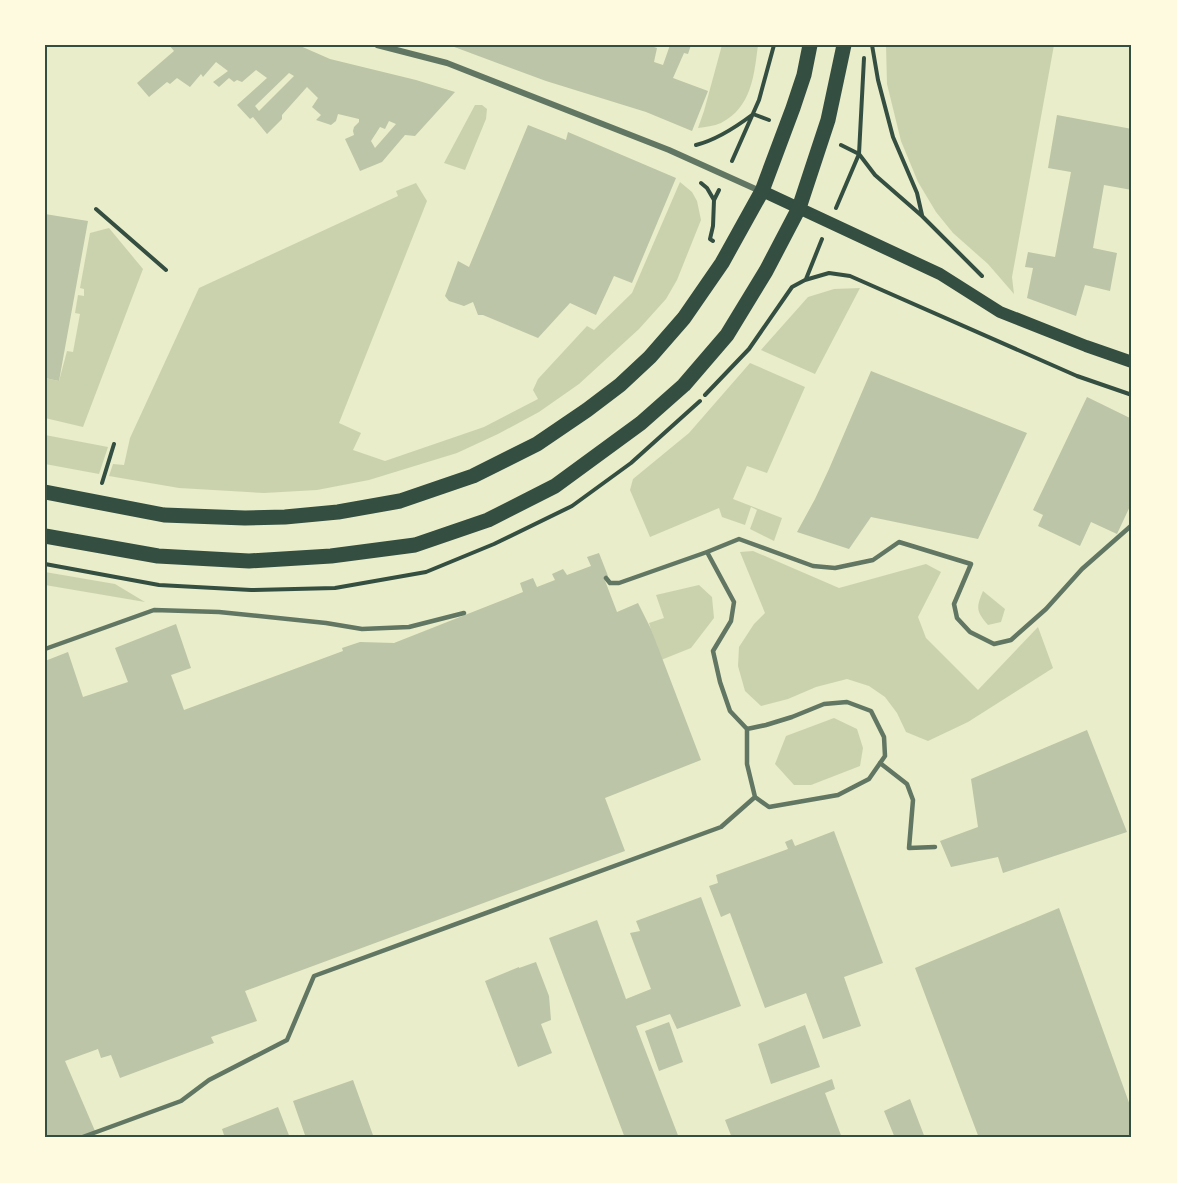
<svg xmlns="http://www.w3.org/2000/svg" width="1177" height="1183" font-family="'Varela Round',sans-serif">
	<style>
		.green { fill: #cad2ad }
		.building { fill: #bcc5a7; fill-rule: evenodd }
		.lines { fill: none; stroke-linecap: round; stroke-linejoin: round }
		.path { stroke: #344e41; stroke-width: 4 }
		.service { stroke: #617663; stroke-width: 4.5 }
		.minor { stroke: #617663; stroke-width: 6 }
		.secondary { stroke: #344e41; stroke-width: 12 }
		.primary { stroke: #344e41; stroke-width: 15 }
		.neatline { fill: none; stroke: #344e41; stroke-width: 2 }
	</style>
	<rect width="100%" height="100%" fill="#e9edc9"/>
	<path class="green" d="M722 45H758C754 75 752 107 721 123 714 126 705 127 698 128L704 111Z
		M886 45H1054L1012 277 1014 294 988 264 953 233 936 212 918 182 901 141 887 84Z
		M475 105H482L487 109 486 119 465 170 444 163Z
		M680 182 692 192 697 201 701 220 677 280 666 299 639 329 579 384 539 412 498 434 457 453 369 480 317 490 264 493 179 488 109 476 113 464 124 465 130 438 199 288 398 196 396 191 416 183 427 201 339 423 361 433 353 450 385 461 484 427 538 399 533 390 538 379 587 326 594 330 632 293Z
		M109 228 143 269 83 427 45 418V378L59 381 67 351 73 352 80 314 75 313 78 295 84 296V289L80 288 90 233Z
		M860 288 815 374 761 350 808 297 834 289Z
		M750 363 805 387 767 473 747 466 733 499 782 518 774 541 750 529 757 510 751 507 745 525 722 517 719 508 650 537 630 490 633 479 689 433Z
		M45 435 108 447 99 474 45 464Z
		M753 551 839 588 926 564 941 572 918 617 926 638 978 690 1038 627 1053 668 968 722 928 741 906 732 897 713 885 697 869 686 847 679 816 687 788 699 761 706 745 691 738 666 739 647 754 624 765 613 740 552Z
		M45 572 115 584 145 602 45 585Z
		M699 585 712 597 714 618 691 648 661 660 649 623 664 618 656 595Z
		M983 591 1005 609 1001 622 988 625C976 611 976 608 983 591Z
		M834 718 857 729 863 748 860 766 811 785H794L775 764 786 736Z"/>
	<path class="building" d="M169 45H298L330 59 416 80 455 92 415 136 405 135 382 162 360 171 345 139 354 135 353 131 354 127 359 122V119L338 114 336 121 331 125 316 120 321 115 312 107 318 98 307 87 282 115V119L267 134 253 117 250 119 237 105 267 78 256 70 242 82 237 80 234 82 229 78 219 87 213 82 228 71 216 62 203 77 201 74 190 87 177 78 170 84 167 82 149 97 137 83 174 51ZM289 73 294 76 259 111 255 106ZM389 121 396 124 375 148 371 141 380 127 385 129Z
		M449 45H654V47L657 48 654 62 663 65 670 45H691L688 54 684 53 673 78 708 91 692 131 646 112 546 81Z
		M1057 115 1132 129V190L1104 185 1093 248 1117 253 1110 291 1085 285 1076 316 1027 298 1033 268 1025 267 1028 252 1055 257 1071 172 1048 168Z
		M528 125 566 140 568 132 676 178 632 283 614 276 596 315 570 303 538 338 483 315H478L473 302 464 306 449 301 445 296 458 261 469 267Z
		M45 214 88 221 59 381 45 378Z
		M871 371 1027 433 978 539 871 517 849 549 797 532 815 499 829 469Z
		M1087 397 1132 419V502L1117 534 1091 522 1080 546 1038 526 1043 515 1033 510Z
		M599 553 608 576 604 578 617 612 638 603 651 629 701 760 605 798 625 851 245 991 257 1021 211 1037 214 1043 120 1078 111 1055 101 1058 98 1049 65 1061 95 1131 77 1138H45V661L68 652 83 697 128 682 115 648 176 624 191 668 171 675 184 710 343 651 342 648 360 642 394 643 523 592 520 583 533 578 537 587 555 580 552 574 563 569 567 575 591 566 587 557Z
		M1087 730 1127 832 1003 873 998 857 951 867 940 841 978 827 971 779Z
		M834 831 883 963 844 977 861 1026 823 1039 806 993 765 1008 730 913 721 917 709 886 718 883 716 875 788 849 785 842 792 839 795 846Z
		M701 897 741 1006 677 1029 670 1014 636 1026 679 1138H625L549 938 597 920 626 999 651 989 630 933 640 931 636 921Z
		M1059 908 1132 1111V1138H979L915 968Z
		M536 962 549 996 551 1020 541 1024 552 1053 518 1067 485 981 519 967V968Z
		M669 1022 683 1062 659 1071 645 1031Z
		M805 1025 820 1067 771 1084 758 1044Z
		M832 1079 835 1089 825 1093 842 1138H732L725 1120Z
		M353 1080 374 1138H306L293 1101Z
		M910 1099 925 1138H895L884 1111Z
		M278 1107 290 1138H225L222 1129Z"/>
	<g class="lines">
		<path class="path" d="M872 45 878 80 893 137 917 193 922 215
			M753 114 769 120
			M696 145C716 140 736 127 752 115
			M841 145 859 154 875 175 922 216 982 276
			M732 161 759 100 774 45
			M701 183 707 188 714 200
			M836 208 859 154 864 58
			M96 209 166 270
			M713 241 710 239 713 226 714 200 719 190
			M806 279 822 239
			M792 287 805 280 829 273 850 276 1077 376 1132 395
			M705 395 749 349 792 287
			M102 483 114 444
			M45 564 159 585 251 590 335 588 426 572 494 544 572 506 631 463 700 401"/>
		<path class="service" d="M707 552 734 602 731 621 713 651 720 682 730 711 747 729 766 725 792 717 824 704 847 702 871 711 884 737 885 756 869 779 838 795 769 807 755 797 747 764V729
			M606 578 610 583H619L707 552 739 539 813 566 835 568 873 560 899 542 971 564 954 604 957 618 970 632 994 644 1011 640 1046 609 1082 569 1132 525
			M45 649 154 610 219 612 326 623 362 629 409 627 464 613
			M880 763 907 784 913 800 909 848 935 847
			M80 1138 181 1101 209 1080 287 1040 314 976 721 827 755 797"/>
		<path class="minor" d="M377 45 447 63 669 150 760 191"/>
		<path class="secondary" d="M762 191 940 274 1000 312 1086 346 1132 362"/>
		<path class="primary" d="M45 492 164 515 245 518 285 517 338 512 400 501 473 476 537 444 587 410 620 385 650 357 684 318 722 263 762 191 793 108 804 75 810 45
			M45 536 158 556 249 561 331 556 415 545 488 520 555 486 641 423 684 385 727 335 766 271 799 208 828 120 844 45"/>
	</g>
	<rect width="1177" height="1183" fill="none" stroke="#fefae0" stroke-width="93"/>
	<rect x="46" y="46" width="1084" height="1090" class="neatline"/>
</svg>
